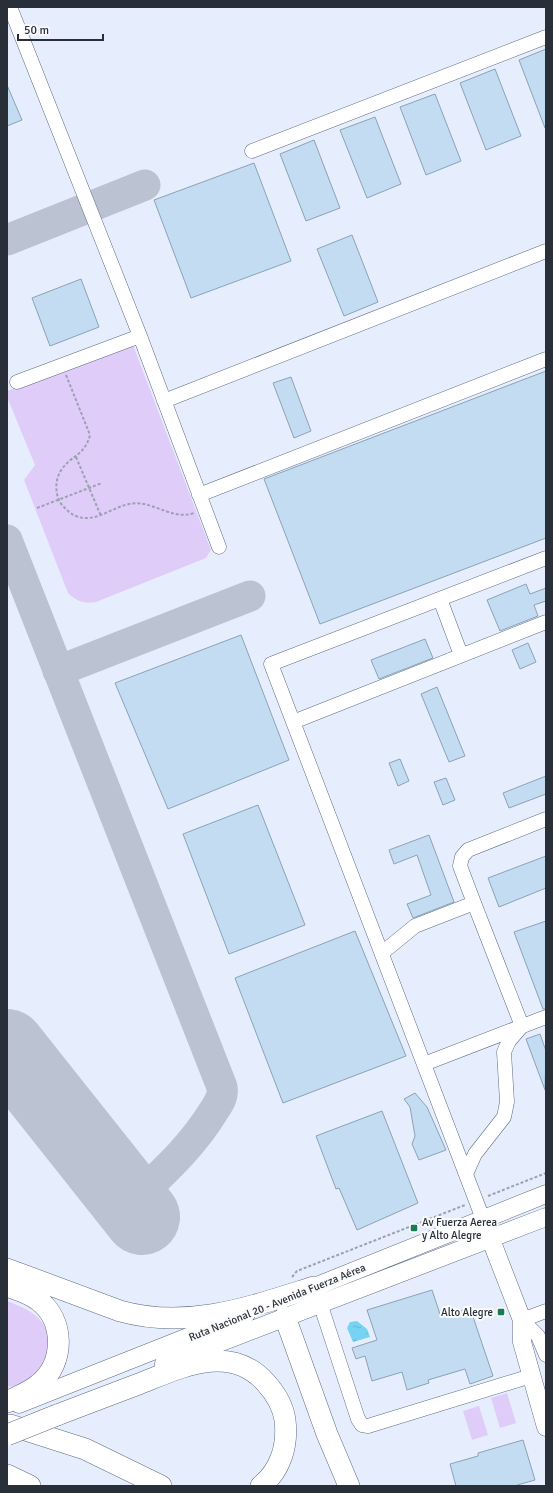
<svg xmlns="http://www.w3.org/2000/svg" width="553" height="1493" font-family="Signika,sans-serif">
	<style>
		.green { fill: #e0ccf9 }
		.water { fill: url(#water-ripples) }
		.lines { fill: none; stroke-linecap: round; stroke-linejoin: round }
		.taxiway { stroke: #bbc2d2; stroke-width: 31 }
		.runway { stroke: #bbc2d2; stroke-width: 76 }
		.building { fill: #c3dcf2; stroke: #8aa2b7 }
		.minor-casing { stroke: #5f6b82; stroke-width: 15 }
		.major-casing { stroke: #5f6b82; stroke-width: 19 }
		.highway-casing { stroke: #5f6b82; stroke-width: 22 }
		.path { stroke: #9ba2af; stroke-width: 2; stroke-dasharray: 3 2; stroke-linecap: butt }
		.minor { stroke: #fff; stroke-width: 14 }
		.major { stroke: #fff; stroke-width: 18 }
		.highway { stroke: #fff; stroke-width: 21 }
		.highway-bridge-casing { stroke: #5f6b82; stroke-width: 22; stroke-linecap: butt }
		.highway-bridge { stroke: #fff; stroke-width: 21 }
		.poi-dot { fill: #177b54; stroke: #fbfbfb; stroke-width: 1.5 }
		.labels { text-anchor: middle; stroke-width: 4; stroke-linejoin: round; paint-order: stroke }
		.poi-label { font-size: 11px; fill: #292f39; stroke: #fbfbfb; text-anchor: start }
		.street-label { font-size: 11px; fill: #292f39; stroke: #fbfbfb }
	</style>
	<defs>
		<pattern id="water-ripples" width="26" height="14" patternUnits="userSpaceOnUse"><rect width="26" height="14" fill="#77d3f3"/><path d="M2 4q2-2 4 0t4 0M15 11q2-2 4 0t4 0" fill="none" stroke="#67b5d1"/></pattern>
	</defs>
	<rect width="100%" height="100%" fill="#e6eefe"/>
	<path class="green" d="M133 345 211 550 206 558 96 602C84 604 76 601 68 593L24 480 35 465 7 397V391Z
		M7 1301C19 1306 32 1310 41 1321 54 1336 49 1367 33 1378 25 1384 16 1386 7 1387Z
		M507 1393 516 1423 500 1428 491 1398Z
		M479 1406 488 1435 472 1440 463 1411Z"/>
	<path class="water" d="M357 1321 367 1329 370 1337 353 1342 347 1328 350 1322Z"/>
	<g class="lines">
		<path class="taxiway" d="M7 240 145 185
			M7 540 222 1087C224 1097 218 1104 213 1112 191 1148 161 1174 131 1203
			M58 671 250 596"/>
		<path class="runway" d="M7 1047 142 1217"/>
	</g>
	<path class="building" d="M546 49V128H545L519 60Z
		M495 69 521 136 486 150 460 83Z
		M7 85 22 120 7 126Z
		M435 94 461 161 426 175 400 107Z
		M375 117 401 184 367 198 340 130Z
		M314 140 340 208 306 221 280 154Z
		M254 163 291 261 191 298 154 200Z
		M352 235 378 302 344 316 317 249Z
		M81 279 99 327 50 346 32 298Z
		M546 371V538L320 624 264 479Z
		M291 377 311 431 294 438 273 383Z
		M526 584 530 594 546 588V601L534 605 538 616 500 631 487 600Z
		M241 635 289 760 168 809 115 683Z
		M425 639 433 658 379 679 371 660Z
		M528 643 536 662 520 669 512 650Z
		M437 687 465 756 449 762 421 694Z
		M400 759 409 781 398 786 389 763Z
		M546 776V794L509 808 503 793Z
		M446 778 455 800 443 805 434 782Z
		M258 805 305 925 229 954 183 834Z
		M429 835 454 902 413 918 407 904 431 895 417 855 394 864 389 850Z
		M546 856V888L499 907 488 878Z
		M546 921V1009H543L514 932Z
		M355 931 406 1056 283 1103 235 978Z
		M540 1034 546 1051 545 1090 526 1039Z
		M415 1093 427 1107 446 1150 419 1160 412 1144 415 1136 410 1107 404 1099Z
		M382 1111 418 1203 357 1230 339 1188 336 1189 316 1136Z
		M432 1290 441 1317 470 1308 493 1376 470 1384 465 1369 428 1380 429 1383 407 1390 402 1372 372 1381 365 1356 356 1359 352 1348 377 1340 367 1310Z
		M523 1440 535 1480 514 1486H456L450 1464 478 1456V1453Z"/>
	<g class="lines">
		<defs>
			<path id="minor" d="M10 7 140 336 219 547
				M252 151 546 37
				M17 382 140 336
				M164 401 546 251
				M199 495 546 359
				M440 599 461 655
				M293 722 546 622
				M474 903 460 866 462 857 468 850 546 819
				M382 953 415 926 474 903 522 1026 509 1041 504 1052 507 1102 504 1117 475 1154 466 1174
				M424 1064 546 1017
				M483 1219 271 664 546 558
				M320 1303 358 1419 362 1425 368 1426 531 1376
				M546 1311 522 1320 538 1336 546 1355"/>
			<path id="major" d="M486 1227 522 1320V1342L546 1427
				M302 1292 546 1194
				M164 1364 546 1217
				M19 1404 246 1314"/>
			<path id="highway" d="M7 1269 120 1311C188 1330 250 1307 314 1287
				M7 1286C18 1290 29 1293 38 1300 65 1320 65 1363 39 1384 30 1392 18 1396 7 1402
				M285 1317 327 1434 349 1486
				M57 1415C83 1405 110 1395 136 1385 178 1369 229 1341 266 1383 275 1393 283 1406 285 1420 288 1445 281 1470 261 1486
				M10 1425 85 1449 161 1486
				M7 1475 30 1486"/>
		</defs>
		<use href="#minor" class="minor-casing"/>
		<use href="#major" class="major-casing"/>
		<use href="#highway" class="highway-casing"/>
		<path class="path" d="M66 375 90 435C85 455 72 455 62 469 56 477 55 488 58 498 60 504 65 508 69 512 90 528 109 508 129 504 152 499 171 521 194 513
			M76 457 101 516
			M37 508 102 483
			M488 1196 546 1173
			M292 1277 297 1271 465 1205"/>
		<use href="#minor" class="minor"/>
		<use href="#major" class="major"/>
		<use href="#highway" class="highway"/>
		<defs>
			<path id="highway-bridge" d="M7 1435 57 1415"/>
		</defs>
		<use href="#highway-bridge" class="highway-bridge-casing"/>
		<use href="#highway-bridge" class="highway-bridge"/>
	</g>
	<g class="poi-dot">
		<rect x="410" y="1224" width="8" height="8" rx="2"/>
		<rect x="497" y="1308" width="8" height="8" rx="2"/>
	</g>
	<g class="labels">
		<g class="poi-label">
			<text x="422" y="1226">Av Fuerza Aerea<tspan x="422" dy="13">y Alto Alegre</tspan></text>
			<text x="493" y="1316" text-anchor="end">Alto Alegre</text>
		</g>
		<g class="street-label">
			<text transform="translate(277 1302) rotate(-22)" y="4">Ruta Nacional 20 - Avenida Fuerza Aérea</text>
		</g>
	</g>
	<rect width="553" height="1493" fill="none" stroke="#292f39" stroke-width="16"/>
	<path d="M18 34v6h85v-6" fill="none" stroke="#292f39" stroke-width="2"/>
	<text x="24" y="34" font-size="12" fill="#292f39" stroke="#fbfbfb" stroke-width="3" paint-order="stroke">50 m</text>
</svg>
